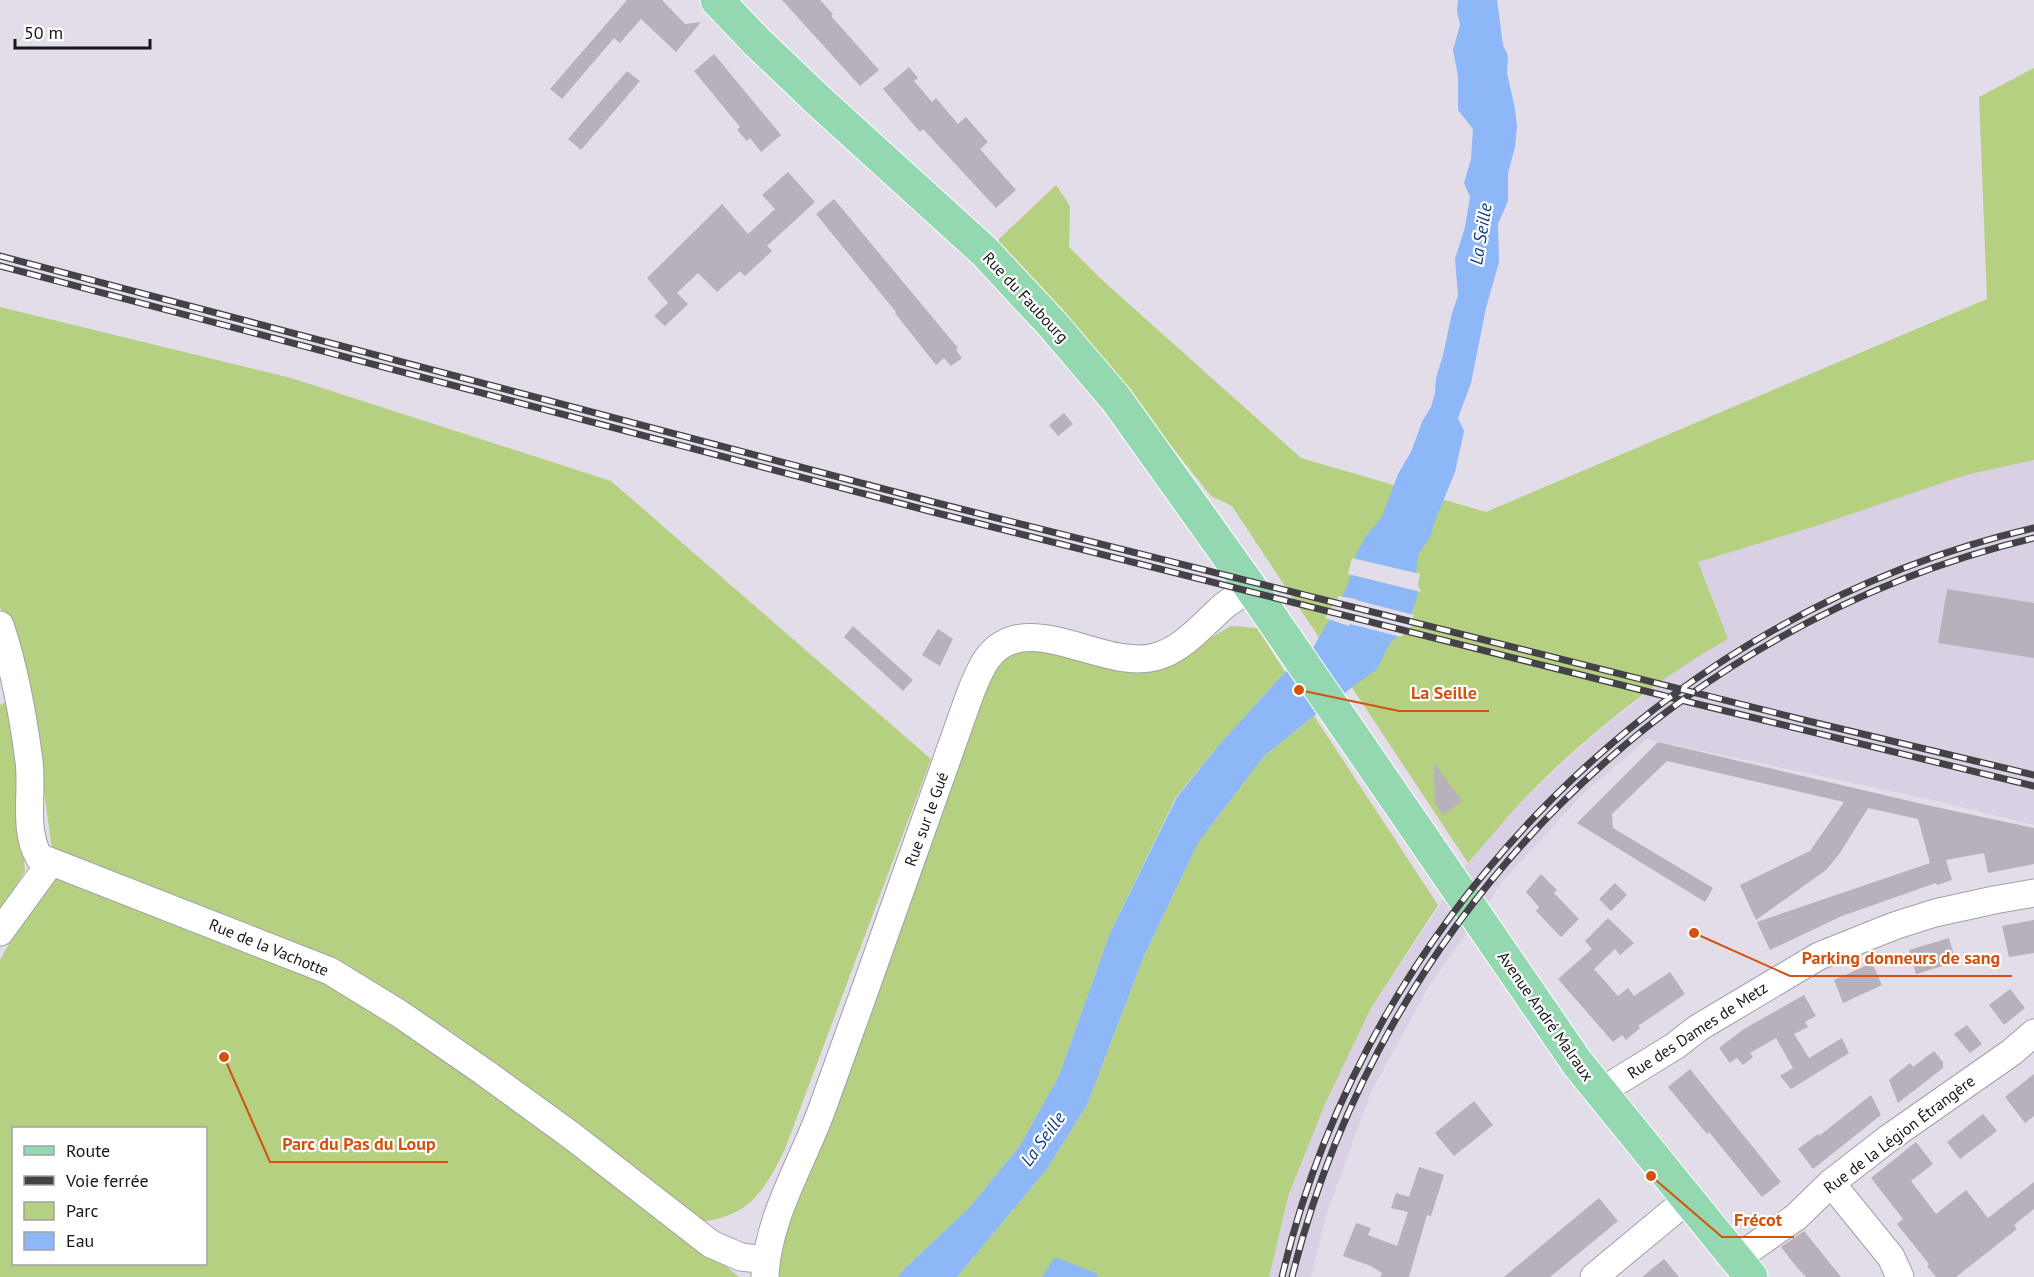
<svg xmlns="http://www.w3.org/2000/svg" width="2034" height="1277" font-family="'PT Sans',sans-serif">
	<style>
		.built { fill: #d9d1e3 }
		.green { fill: #b5d080; fill-rule: evenodd }
		.water { fill: #8eb7f7 }
		.pier { fill: #e2dde9 }
		.building { fill: #b8b1bc }
		.lines { fill: none; stroke-linecap: round; stroke-linejoin: round }
		.minor-casing { stroke: #a39ea9; stroke-width: 29 }
		.major-casing { stroke: #fff; stroke-width: 35 }
		.minor { stroke: #fff; stroke-width: 27 }
		.major { stroke: #94d8b2; stroke-width: 33 }
		.rail-casing { stroke: #444147; stroke-width: 7 }
		.rail { stroke: #fff; stroke-width: 4.5; stroke-dasharray: 14; stroke-linecap: butt }
		.labels { text-anchor: middle; stroke-width: 4.5; stroke-linejoin: round; paint-order: stroke }
		.street-label { font-size: 16px; fill: #18161a; stroke: #fff }
		.water-label { font-size: 18px; font-style: italic; fill: #0e3d82; stroke: #fff }
		.leader { fill: none; stroke: #d3520d; stroke-width: 2 }
		.callout-dot { fill: #d3520d; stroke: #fff; stroke-width: 2 }
		.callout-label { font-size: 18px; text-anchor: middle; font-weight: bold; fill: #d3520d; stroke: #fff; stroke-width: 4.5; stroke-linejoin: round; paint-order: stroke }
	</style>
	<rect width="100%" height="100%" fill="#e2dde9"/>
	<path class="built" d="M2034 460V825L1933 800 1647 739 1582 795 1504 880 1429 986 1371 1092 1327 1212 1311 1277H1269L1289 1195 1325 1104 1371 1008 1468 863 1523 800 1600 729 1690 660 1727 639 1698 562 1816 526 1966 475Z"/>
	<path class="green" d="M2034 68V460L1966 475 1816 526 1698 562 1728 639C1655 680 1581 740 1523 800 1504 820 1487 842 1468 863L1232 506 1211 496 1070 319 997 241 1056 185 1070 206 1069 247 1101 279 1301 458 1486 512 1987 299 1979 97Z
		M0 307 291 378 611 481 931 759 785 1149C764 1191 751 1215 701 1222L455 1034 291 942 52 849 33 713 17 642 0 607Z
		M1231 626 1257 628 1285 672 1219 745 1176 797 1110 933 1059 1076 1019 1147 968 1209 905 1268 898 1277H774L780 1230 990 670 1006 652 1033 644 1127 670 1197 646Z
		M11 699 25 871 0 912V705Z
		M1314 716 1438 905 1371 1008 1325 1104 1289 1194 1269 1277H957L1047 1169 1087 1105 1144 956 1198 843 1264 756Z
		M63 874 319 975 393 1020 643 1198 739 1277H0V960L44 880ZM14 1128H206V1264H14Z"/>
	<path class="water" d="M1458 0H1497L1503 45 1508 56 1507 73 1515 109 1517 126 1515 147 1508 173V201L1498 224 1499 262 1486 308 1471 383 1458 418 1464 431 1455 472 1433 526 1432 534 1418 555 1415 584 1418 593 1408 626 1390 643 1377 669 1314 716 1264 756 1198 843 1144 956 1087 1105 1047 1169 957 1277H898L905 1268 968 1209 1019 1147 1059 1076 1110 933 1177 797 1219 745 1285 672 1308 656 1341 600 1349 581 1357 553 1366 536 1382 517 1398 474 1411 452 1422 422 1431 407 1435 393 1436 378 1443 355 1452 313 1458 296 1455 259 1465 227 1470 197 1464 183 1471 159 1473 129 1458 110V76L1453 50 1460 25 1457 11Z
		M1055 1257 1098 1274 1096 1277H1042Z"/>
	<path class="pier" d="M1352 558 1420 574 1418 584 1421 592 1348 574Z
		M1339 596 1356 599V600L1414 615 1411 627 1401 637 1350 624 1349 626 1325 618Z"/>
	<path class="building" d="M627 0H662L685 24 701 22 676 52 641 19 620 43 614 38 562 99 550 89Z
		M782 0H820L833 14 831 16 879 70 860 86Z
		M714 54 781 135 761 152 750 138 747 141 737 130 740 127 694 71Z
		M909 67 918 78 914 81 932 102 936 98 958 124 966 117 988 142 980 149 1016 190 996 208 923 129 920 132 883 89Z
		M627 71 640 81 581 150 568 139Z
		M788 172 815 202 767 246 772 251 745 276 740 271 717 292 698 273 677 293 688 304 665 326 654 316 668 303 647 278 722 204 748 234 775 209 762 195Z
		M834 199 958 348 956 350 962 358 951 366 944 358 936 365 895 313 896 312 816 214Z
		M1064 413 1073 424 1058 436 1049 425Z
		M1947 589 2034 603V658L1938 643Z
		M853 626 913 680 903 691 844 637Z
		M938 629 953 639 940 666 922 655Z
		M1658 742 1931 806 2034 828V864L1988 873 1984 853 1946 860 1952 880 1937 885 1936 883 1842 916 1770 950 1757 922 1930 863 1918 819 1868 808 1840 853 1826 870 1756 920 1740 885 1810 851 1844 802 1667 761 1612 814 1613 828 1713 888 1705 902 1577 823Z
		M1434 763 1462 801 1443 815 1435 804Z
		M1541 874 1557 890 1554 893 1579 919 1561 937 1536 911 1539 907 1526 892Z
		M1615 883 1627 895 1611 911 1599 899Z
		M1608 918 1634 943 1620 955 1615 949 1594 969 1618 996 1628 988 1634 996 1670 972 1685 994 1638 1026 1640 1028 1626 1040 1622 1035 1613 1042 1558 979 1592 949 1585 941Z
		M2034 920V953L2009 957 2002 926Z
		M1949 938 1956 962 1916 974 1909 950Z
		M1872 963 1882 985 1843 1003 1834 980Z
		M2010 989 2025 1008 2004 1025 1989 1005Z
		M1804 995 1816 1016 1805 1022 1808 1027 1794 1034 1809 1058 1842 1038 1849 1053 1791 1089 1780 1076 1793 1068 1776 1038 1750 1053 1753 1057 1743 1065 1737 1058 1730 1063 1719 1048 1744 1029Z
		M1967 1025 1982 1044 1970 1053 1954 1034Z
		M1934 1051 1943 1062V1068L1898 1103 1889 1080 1910 1063 1913 1067Z
		M1690 1069 1781 1182 1762 1197 1709 1132 1707 1134 1668 1087Z
		M2034 1074V1116L2025 1123 2005 1097Z
		M1871 1095 1881 1115 1813 1169 1798 1149 1818 1134 1819 1136Z
		M1474 1101 1493 1125 1454 1156 1435 1133Z
		M1983 1114 1997 1131 1960 1159 1947 1142Z
		M1916 1142 1933 1164 1911 1181 1936 1214 1966 1190 1988 1218 2034 1182V1209L2014 1225 2017 1229 1956 1277H1936L1927 1266 1929 1264 1897 1224 1903 1219 1871 1178Z
		M1419 1167 1444 1175 1431 1216 1427 1215 1409 1277H1380L1382 1273 1371 1266 1343 1256 1356 1223 1371 1228 1368 1235 1397 1246 1408 1212 1391 1208 1396 1193 1409 1197Z
		M1599 1198 1618 1221 1595 1240 1550 1277H1504Z
		M1804 1231 1841 1277H1806L1795 1265 1781 1247Z
		M1664 1259 1679 1277H1642Z"/>
	<g class="lines">
		<defs>
			<path id="minor" d="M0 625C15 670 23 715 29 761 33 792 23 830 39 857L330 971 400 1014 484 1072 572 1136 711 1244 741 1257 766 1260
				M0 932 51 862
				M1600 1092 1675 1046 1698 1028 1819 956 1894 926 1935 913 1994 900 2034 893
				M1831 1183 1891 1257 1900 1277
				M1736 1259 1796 1217 1831 1183 1889 1138 2012 1052 2034 1033
				M765 1276C768 1216 802 1164 822 1109 872 972 920 834 969 697 974 684 979 670 987 659 1026 605 1102 671 1155 657 1183 650 1204 623 1225 605 1233 599 1243 593 1251 588
				M1594 1277 1688 1199"/>
			<path id="major" d="M717 0 757 42 820 102 985 252 1053 325 1116 399 1251 588 1578 1064 1751 1277"/>
		</defs>
		<use href="#minor" class="minor-casing"/>
		<use href="#major" class="major-casing"/>
		<use href="#minor" class="minor"/>
		<use href="#major" class="major"/>
		<defs>
			<path id="rail" d="M0 256 937 503 1808 721 2034 775
				M0 266 933 512 1697 704 2034 786
				M1282 1277C1367 913 1670 612 2034 528
				M1292 1277C1382 915 1670 625 2034 538"/>
		</defs>
		<use href="#rail" class="rail-casing"/>
		<use href="#rail" class="rail"/>
	</g>
	<g class="labels">
		<g class="street-label">
			<text transform="translate(1026 297) rotate(47)" y="6">Rue du Faubourg</text>
			<text transform="translate(926 819) rotate(-70)" y="6">Rue sur le Gué</text>
			<text transform="translate(269 947) rotate(22)" y="6">Rue de la Vachotte</text>
			<text transform="translate(1546 1016) rotate(55)" y="6">Avenue André Malraux</text>
			<text transform="translate(1697 1030) rotate(-33)" y="6">Rue des Dames de Metz</text>
			<text transform="translate(1899 1134) rotate(-37)" y="6">Rue de la Légion Étrangère</text>
		</g>
		<g class="water-label">
			<text transform="translate(1481 234) rotate(-81)" y="6">La Seille</text>
			<text transform="translate(1043 1139) rotate(-54)" y="6">La Seille</text>
		</g>
	</g>
	<path class="leader" d="M1299 690L1399 711H1489M1694 933L1790 976H2012M224 1057L270 1162H448M1651 1176L1722 1237H1794"/>
	<g class="callout-dot">
		<circle cx="1299" cy="690" r="6"/>
		<circle cx="1694" cy="933" r="6"/>
		<circle cx="224" cy="1057" r="6"/>
		<circle cx="1651" cy="1176" r="6"/>
	</g>
	<g class="callout-label">
		<text x="1444" y="699">La Seille</text>
		<text x="1901" y="964">Parking donneurs de sang</text>
		<text x="359" y="1150">Parc du Pas du Loup</text>
		<text x="1758" y="1226">Frécot</text>
	</g>
	<rect x="12" y="1127" width="195" height="138" fill="#ffffff" stroke="#a3a2a3" stroke-width="1.5"/>
	<rect x="24" y="1146" width="30" height="9" fill="#94d8b2" stroke="#a3a2a3" stroke-width="1.5"/>
	<text x="66" y="1157" font-size="18" fill="#18161a">Route</text>
	<rect x="24" y="1176" width="30" height="9" fill="#444147" stroke="#a3a2a3" stroke-width="1.5"/>
	<text x="66" y="1187" font-size="18" fill="#18161a">Voie ferrée</text>
	<rect x="24" y="1202" width="30" height="18" fill="#b5d080" stroke="#a3a2a3" stroke-width="1.5"/>
	<text x="66" y="1217" font-size="18" fill="#18161a">Parc</text>
	<rect x="24" y="1232" width="30" height="18" fill="#8eb7f7" stroke="#a3a2a3" stroke-width="1.5"/>
	<text x="66" y="1247" font-size="18" fill="#18161a">Eau</text>
	<path d="M15 39v9h135v-9" fill="none" stroke="#18161a" stroke-width="3"/>
	<text x="24" y="39" font-size="18" fill="#18161a" stroke="#ffffff" stroke-width="4.5" paint-order="stroke">50 m</text>
</svg>
